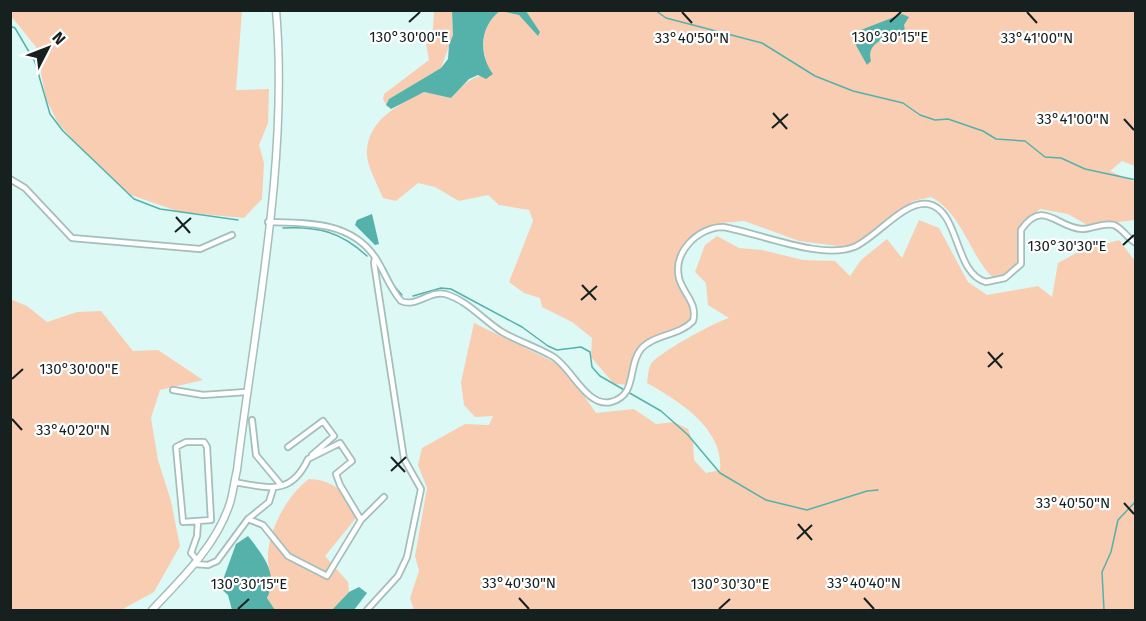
<svg xmlns="http://www.w3.org/2000/svg" width="1146" height="621" font-family="'Fira Sans',sans-serif">
	<style>
		.green { fill: #f9cdb2 }
		.water { fill: #54b2aa }
		.lines { fill: none; stroke-linecap: round; stroke-linejoin: round }
		.stream { stroke: #54b2aa; stroke-width: 1.5 }
		.minor-casing { stroke: #a4bebb; stroke-width: 8 }
		.tertiary-casing { stroke: #a4bebb; stroke-width: 9 }
		.minor { stroke: #fff; stroke-width: 4.5 }
		.tertiary { stroke: #fff; stroke-width: 6 }
		.ticks { fill: none; stroke: #16201f; stroke-width: 2 }
		.ticks-label { font-size: 15px; text-anchor: middle; fill: #16201f; stroke: #fff; stroke-width: 4.5; stroke-linejoin: round; paint-order: stroke }
	</style>
	<rect width="100%" height="100%" fill="#ddf9f6"/>
	<path class="green" d="M11 10 242 11 236 90 269 89 268 123 259 145 264 163 262 199 244 218 180 212 131 195 83 151 58 123 46 99 36 47 11 16Z
		M434 11H452L453 35 441 68 389 99 386 105 383 99 384 94 429 60 426 44 433 29Z
		M500 11 519 15 540 32 526 11H1135V166L1122 161 1110 171 1135 182V220L1089 226 1068 214 1040 209 1022 226 1021 264 1008 275 993 278C969 254 962 213 931 197L913 201 854 245 838 246 799 241 744 221 720 223 694 234 682 250 677 280 693 316 690 327 655 342 641 352 631 385 614 384 591 357 592 338 572 322 542 307 540 298 524 293 509 282 533 221 529 210 499 205 488 195 459 201 435 187 418 183 396 201 383 198C378 185 365 164 367 149 370 118 400 104 424 92L451 98C464 84 472 75 492 74 480 53 479 27 500 11Z
		M919 220 939 228 968 282 987 295 1038 286 1052 297 1058 263 1080 251 1119 240 1135 261V610H414L410 598 419 571 415 556 427 488 418 465 422 448 465 424 489 425 493 416 475 417 464 405 461 382 474 323 564 367 596 413 634 409 656 424 674 422 688 429 693 443 694 460 706 473 720 470C724 429 679 401 647 383 648 377 648 369 651 364 658 353 715 322 729 318L708 305 706 283 695 272 705 245 717 236 739 248 762 250 803 260 835 261 850 276 861 260 887 239 902 258Z
		M10 299 27 306 47 322 77 312 101 311 133 351 158 350 203 380 160 390 151 418 158 460 171 501 180 546 154 592 121 610H11Z
		M309 479C335 480 348 494 356 518L325 556 348 582 349 592 332 610H275L267 598C274 584 269 576 268 562 266 533 287 495 309 479Z"/>
	<path class="water" d="M452 11H526L540 32 538 36 519 15 500 11C480 26 478 53 493 74L486 79 478 75 469 79 451 98 424 92 391 109 386 105 389 99 441 68 448 59 449 45 453 35Z
		M902 14 909 17 904 25 905 30C891 36 865 41 871 61L867 65 853 40V33Z
		M372 214 379 244 375 245 355 225 357 220Z
		M248 536C263 555 279 574 267 598L275 610H232L228 595 220 588 236 544Z
		M359 587 367 593 354 610H332L349 592Z"/>
	<g class="lines">
		<path class="stream" d="M655 10 666 18 762 43 815 76 853 91 903 103 920 115 935 120 948 119 983 131 996 139 1025 141 1045 157 1061 158 1085 169 1136 180
			M10 26 15 28 35 62 50 114 63 131 134 199 160 209 238 220
			M283 228C318 226 341 232 367 256
			M385 268 394 286 402 295
			M413 296 441 288 451 289 522 327 548 346 557 350 581 347 590 352 592 367 600 376 661 411 688 435 720 473 766 500 807 510 867 491 878 490
			M1104 610 1102 572 1111 552 1118 520 1136 501"/>
		<defs>
			<path id="minor" d="M10 179 25 188 72 238 200 249 232 235
				M268 222C307 223 350 221 375 257 385 272 388 285 401 301 416 308 430 290 445 294 467 300 483 320 502 332 518 341 536 347 552 356 571 366 586 408 611 402 638 395 627 366 641 349 654 334 679 336 693 321 698 303 683 294 679 278 673 251 699 227 723 227 759 233 820 260 854 247 876 238 904 200 928 204 960 210 954 274 986 282L1005 278 1021 264V230C1043 198 1057 228 1082 229 1093 229 1103 222 1114 225 1123 229 1127 238 1136 243
				M173 390 203 395 246 392
				M252 420 256 455 281 485
				M186 442H204L207 447 211 520 183 522 176 447Z
				M288 447 323 421 334 436 312 455
				M234 482C269 488 291 496 308 459L340 443 352 461 336 474 340 485 361 520
				M248 519 263 525 288 556 327 576 361 520 384 497
				M197 560 191 553 197 536 198 521
				M194 564 208 565 217 561 248 519 269 502 273 489
				M367 610 398 576 407 557 421 489 404 459 374 263 375 258"/>
			<path id="tertiary" d="M152 610C181 579 215 547 229 506 233 495 234 482 237 470 255 322 289 159 276 10"/>
		</defs>
		<use href="#minor" class="minor-casing"/>
		<use href="#tertiary" class="tertiary-casing"/>
		<use href="#minor" class="minor"/>
		<use href="#tertiary" class="tertiary"/>
	</g>
	<path class="ticks" d="M682 12 692 23M1027 12 1037 23M409 22 420 12M890 22 901 12M773 113 787 129M1124 119 1134 130M772 128 788 114M176 217 190 233M175 232 191 218M1123 245 1134 235M582 285 596 300M581 300 597 286M988 352 1002 368M988 367 1003 353M12 379 23 369M12 419 22 430M391 457 405 472M391 471 406 457M1124 503 1134 514M798 524 812 540M797 539 812 525M519 598 529 609M864 598 874 609M238 609 249 599M719 609 730 599"/>
	<g class="ticks-label">
		<text x="409" y="42">130°30'00"E</text>
		<text x="890" y="42">130°30'15"E</text>
		<text x="692" y="43">33°40'50"N</text>
		<text x="1037" y="43">33°41'00"N</text>
		<text x="1073" y="124">33°41'00"N</text>
		<text x="1067" y="251">130°30'30"E</text>
		<text x="79" y="374">130°30'00"E</text>
		<text x="73" y="435">33°40'20"N</text>
		<text x="1073" y="508">33°40'50"N</text>
		<text x="519" y="588">33°40'30"N</text>
		<text x="864" y="588">33°40'40"N</text>
		<text x="249" y="589">130°30'15"E</text>
		<text x="730" y="589">130°30'30"E</text>
	</g>
	<rect width="1146" height="621" fill="none" stroke="#16201f" stroke-width="24"/>
	<g transform="translate(48 48) rotate(48)" stroke="#ffffff" stroke-width="4.5" paint-order="stroke">
	<path d="M0-4.5L10 22L0 15L-10 22Z" fill="#16201f"/>
	<text y="-9" font-size="16" font-weight="bold" text-anchor="middle" fill="#16201f">N</text>
	</g>
</svg>
